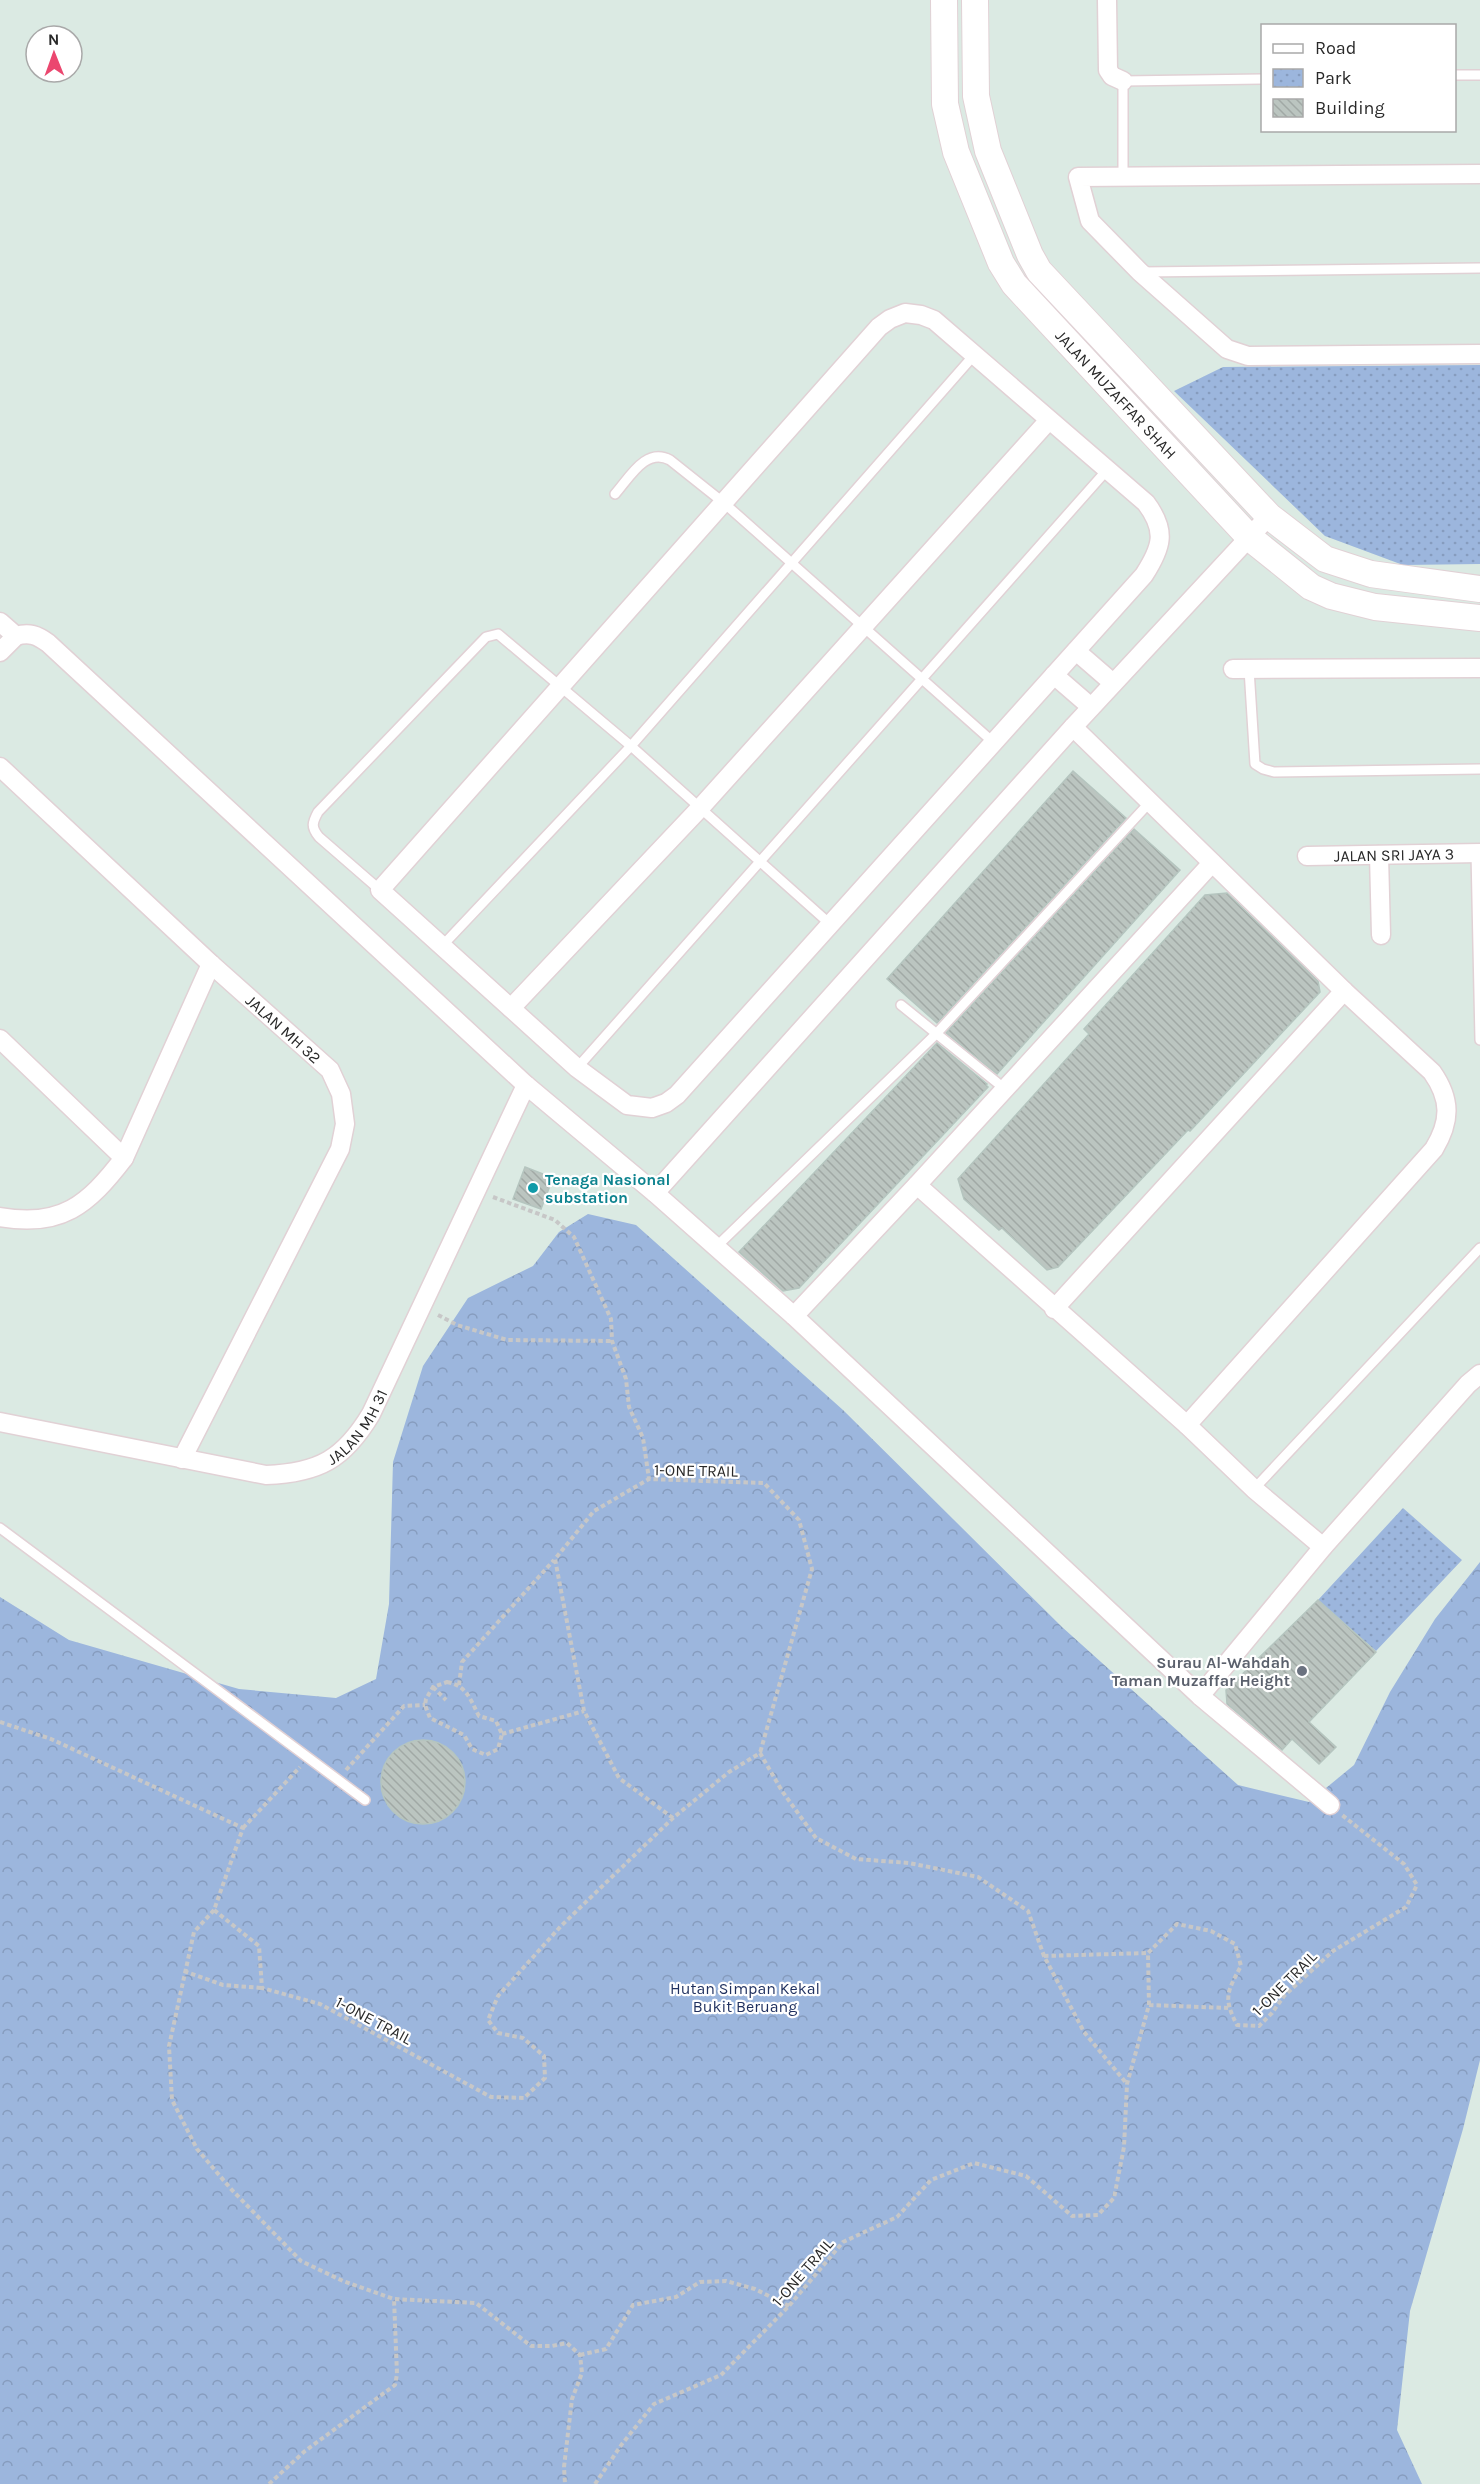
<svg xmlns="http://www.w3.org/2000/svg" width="1480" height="2484" font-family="Karla,sans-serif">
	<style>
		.forest { fill: url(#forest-crowns) }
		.park { fill: url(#park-dots) }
		.building { fill: url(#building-back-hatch); stroke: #b5c5bf; stroke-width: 1.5 }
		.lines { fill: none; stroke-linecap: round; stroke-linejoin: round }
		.lane-casing { stroke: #e1d1d5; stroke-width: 12 }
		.street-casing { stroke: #e1d1d5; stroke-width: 21 }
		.secondary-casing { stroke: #e1d1d5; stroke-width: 28 }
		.path { stroke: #c7c7c7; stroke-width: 4; stroke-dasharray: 4.5 3; stroke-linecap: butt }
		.lane { stroke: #fff; stroke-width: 9 }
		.street { stroke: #fff; stroke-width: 18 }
		.secondary { stroke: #fff; stroke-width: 26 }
		.culture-dot { fill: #0f9aa8; stroke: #fff; stroke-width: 2 }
		.worship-dot { fill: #6b7280; stroke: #fff; stroke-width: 2 }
		.labels { text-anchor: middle; stroke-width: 4.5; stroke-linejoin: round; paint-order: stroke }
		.street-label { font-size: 16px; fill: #292929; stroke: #fff }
		.culture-label { font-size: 16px; font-weight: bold; fill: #0d838f; stroke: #fff; text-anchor: start }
		.worship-label { font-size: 16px; font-weight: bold; fill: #5b616d; stroke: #fff; text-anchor: end }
		.park-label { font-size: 16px; fill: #1f305f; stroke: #fff }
	</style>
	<defs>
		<pattern id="forest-crowns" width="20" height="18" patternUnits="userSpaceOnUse" patternTransform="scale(1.5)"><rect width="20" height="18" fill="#9cb6dd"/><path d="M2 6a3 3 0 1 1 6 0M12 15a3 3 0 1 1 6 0" fill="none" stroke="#869cbe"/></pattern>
		<pattern id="park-dots" width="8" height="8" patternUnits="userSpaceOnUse" patternTransform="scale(1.5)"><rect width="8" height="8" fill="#9cb6dd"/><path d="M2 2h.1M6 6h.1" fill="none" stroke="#869cbe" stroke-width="1.8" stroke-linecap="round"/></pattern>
		<pattern id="building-back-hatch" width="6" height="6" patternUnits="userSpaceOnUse" patternTransform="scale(1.5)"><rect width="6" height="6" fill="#bbc5c0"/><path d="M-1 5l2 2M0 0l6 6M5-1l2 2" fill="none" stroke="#a1a9a5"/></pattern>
	</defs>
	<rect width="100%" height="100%" fill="#dbeae3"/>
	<path class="forest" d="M588 1214 636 1225 843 1410 1062 1627 1238 1785 1309 1802 1354 1765 1390 1692 1435 1619 1480 1562V2060L1463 2129 1410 2311 1397 2430 1422 2484H0V1597L69 1640 239 1689 336 1698 376 1679 389 1604 393 1462 423 1366 468 1298 533 1266 559 1232Z"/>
	<path class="park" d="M1480 365V564L1403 565 1325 536 1174 391 1223 367Z
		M1403 1508 1462 1560 1376 1651 1318 1600Z"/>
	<path class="building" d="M1073 771 1126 818 937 1023 887 979Z
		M1134 829 1180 870 997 1074 946 1033Z
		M1227 893 1318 981 1320 992 1190 1131 1188 1130 1058 1267 1047 1270 1002 1228 999 1230 964 1199 958 1179 1089 1034 1084 1029 1205 895Z
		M937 1043 987 1084 986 1085 988 1087 799 1288 783 1291 739 1252Z
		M525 1167 553 1178 541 1209 513 1199Z
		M1318 1600 1376 1652 1309 1722 1336 1747 1319 1764 1292 1739 1282 1750 1227 1704 1226 1690Z
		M381 1782a42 42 0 1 1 84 0a42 42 0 1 1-84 0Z"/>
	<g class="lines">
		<defs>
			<path id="lane" d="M1454 75H1480
				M1123 176V81L1262 79
				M1142 272 1480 268
				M615 494C630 477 646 447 670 460L724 503 993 742
				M1249 669 1255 764 1263 769 1274 772 1480 769
				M1476 853 1480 1040
				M380 890 319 837C311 827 312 823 318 812L486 637 498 634 631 746 830 924
				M443 945 631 746 975 354
				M901 1005 1005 1089
				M577 1068 1107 470
				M715 1248 936 1034 1150 802
				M1254 1489 1480 1248
				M0 1528 365 1800"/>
			<g id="street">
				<path d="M1107 0 1108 70 1112 76 1123 81"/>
				<path d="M1480 174 1078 177 1090 221 1140 272 1227 349 1248 356 1480 354"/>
				<path d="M905 313 921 315 934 320 1146 503C1167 531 1162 547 1144 575L677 1095 666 1103 652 1108 627 1105 577 1068 380 890 879 327 890 319Z"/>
				<path d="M0 622 16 636C29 632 37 635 48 643L526 1085 655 1193 794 1316 1200 1696 1330 1805"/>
				<path d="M1076 651 1113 683"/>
				<path d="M0 652 16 636"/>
				<path d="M1233 669 1480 668"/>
				<path d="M1054 675 1091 707"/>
				<path d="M1073 727 1344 991 1432 1072C1451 1099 1451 1121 1434 1149L1187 1425"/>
				<path id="s1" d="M0 767 211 964 330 1070 341 1094 345 1124 340 1149 182 1459"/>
				<path d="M1379 855 1381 935"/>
				<path id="s2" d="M1307 856 1480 853"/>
				<path d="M511 1008 701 807 1049 420"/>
				<path d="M0 1039 124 1158"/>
				<path d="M917 1185 1187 1425 1254 1489 1323 1547"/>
				<path d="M655 1193 1073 727 1269 516"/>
				<path d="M0 1217C61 1228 88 1205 124 1158L211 964"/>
				<path d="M1054 1309 1344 991"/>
				<path d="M794 1316 917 1185 1212 863"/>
				<path id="s3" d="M0 1422 266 1475C319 1473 344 1459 371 1414L526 1085"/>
				<path d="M1200 1696 1323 1547 1468 1384 1480 1374"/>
			</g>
			<g id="secondary">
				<path id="s4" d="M944 0 945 104 956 152 1001 263 1014 284 1250 538 1311 587 1331 596 1375 607 1480 618"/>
				<path d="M975 0 976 96 988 151 1030 255 1039 271 1269 516 1325 559 1371 574 1480 589"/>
			</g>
		</defs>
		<use href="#lane" class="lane-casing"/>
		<use href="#street" class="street-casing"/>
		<use href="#secondary" class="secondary-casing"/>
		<path class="path" d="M493 1197 555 1220 574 1237 611 1319 612 1341 626 1379 629 1407 643 1438 649 1479
			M438 1315 457 1325 507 1340 612 1341
			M447 1682C467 1686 470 1699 479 1716L496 1721 502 1734 498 1749 486 1755 472 1749 464 1735 430 1718 425 1705 426 1699 433 1687Z
			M459 1685 462 1662 554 1560
			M433 1687 446 1700
			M0 1722 51 1739 243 1828 214 1910 259 1946 262 1988 320 2004 491 2097 524 2098 545 2078 544 2056 523 2038 498 2033 488 2020 498 1996 561 1926 673 1818 729 1772 760 1753 782 1791 816 1838 856 1859 909 1863 978 1877 1028 1911 1044 1956 1084 2032 1127 2084
			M502 1734 584 1711
			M346 1770 404 1706 425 1705
			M673 1818 619 1778 584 1711 555 1559 594 1511 649 1479 764 1483 799 1520 812 1569 760 1753
			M243 1828 300 1767
			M214 1910 194 1932 169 2046 172 2100 197 2149 231 2189 301 2261 343 2281 394 2299 476 2303 531 2346H552L567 2343 580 2355 582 2373 572 2399 564 2467 565 2484
			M1044 1956 1148 1953
			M184 1971 223 1985 262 1988
			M1149 2005 1228 2008
			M580 2355 606 2349 633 2305 676 2297 700 2282 726 2281 755 2289 789 2306
			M269 2484 305 2451 395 2385 397 2374 394 2299
			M595 2484 622 2444 654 2404 721 2375 789 2306 843 2242 897 2217 931 2180 974 2163 1026 2176 1072 2216 1098 2215 1114 2198 1124 2147 1127 2084 1149 2005 1148 1953 1177 1924 1211 1931 1235 1944 1241 1966C1227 1992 1223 1998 1237 2025L1259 2026 1272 2013 1284 1996 1333 1951 1406 1907 1417 1885 1404 1864 1342 1815"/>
		<use href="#lane" class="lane"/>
		<use href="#street" class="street"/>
		<use href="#secondary" class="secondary"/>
	</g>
	<circle class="culture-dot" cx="533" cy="1188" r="6"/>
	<circle class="worship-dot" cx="1302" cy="1671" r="6"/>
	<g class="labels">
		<g class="street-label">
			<text dy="6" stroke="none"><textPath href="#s4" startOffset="448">JALAN MUZAFFAR SHAH</textPath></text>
			<text dy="6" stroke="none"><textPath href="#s2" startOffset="87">JALAN SRI JAYA 3</textPath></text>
			<text dy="6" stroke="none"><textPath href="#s1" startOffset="386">JALAN MH 32</textPath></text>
			<text dy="6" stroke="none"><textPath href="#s3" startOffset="381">JALAN MH 31</textPath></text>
			<text transform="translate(696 1470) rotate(1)" y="6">1-ONE TRAIL</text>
			<text transform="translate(1284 1983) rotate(-45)" y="6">1-ONE TRAIL</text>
			<text transform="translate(374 2020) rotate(28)" y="6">1-ONE TRAIL</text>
			<text transform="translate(802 2272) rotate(-49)" y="6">1-ONE TRAIL</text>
		</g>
		<g class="culture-label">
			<text x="545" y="1185">Tenaga Nasional<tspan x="545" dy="18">substation</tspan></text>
		</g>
		<g class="worship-label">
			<text x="1290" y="1668">Surau Al-Wahdah<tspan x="1290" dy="18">Taman Muzaffar Height</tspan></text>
		</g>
		<g class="park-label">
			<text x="745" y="1994">Hutan Simpan Kekal<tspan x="745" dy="18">Bukit Beruang</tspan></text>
		</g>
	</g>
	<rect x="1261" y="24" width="195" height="108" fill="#ffffff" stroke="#a9a9a9" stroke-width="1.5"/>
	<rect x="1273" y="44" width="30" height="9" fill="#ffffff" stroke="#a9a9a9" stroke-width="1.5"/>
	<text x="1315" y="54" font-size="18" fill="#292929">Road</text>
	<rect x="1273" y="69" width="30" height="18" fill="url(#park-dots)" stroke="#a9a9a9" stroke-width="1.5"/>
	<text x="1315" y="84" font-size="18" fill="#292929">Park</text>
	<rect x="1273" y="99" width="30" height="18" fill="url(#building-back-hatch)" stroke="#a9a9a9" stroke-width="1.5"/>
	<text x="1315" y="114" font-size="18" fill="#292929">Building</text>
	<g transform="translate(54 54) rotate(359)"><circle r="28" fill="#ffffff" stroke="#a9a9a9" stroke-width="1.5"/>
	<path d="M0-4.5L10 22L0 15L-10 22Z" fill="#eb476f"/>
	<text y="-9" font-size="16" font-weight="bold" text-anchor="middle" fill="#292929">N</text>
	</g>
</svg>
